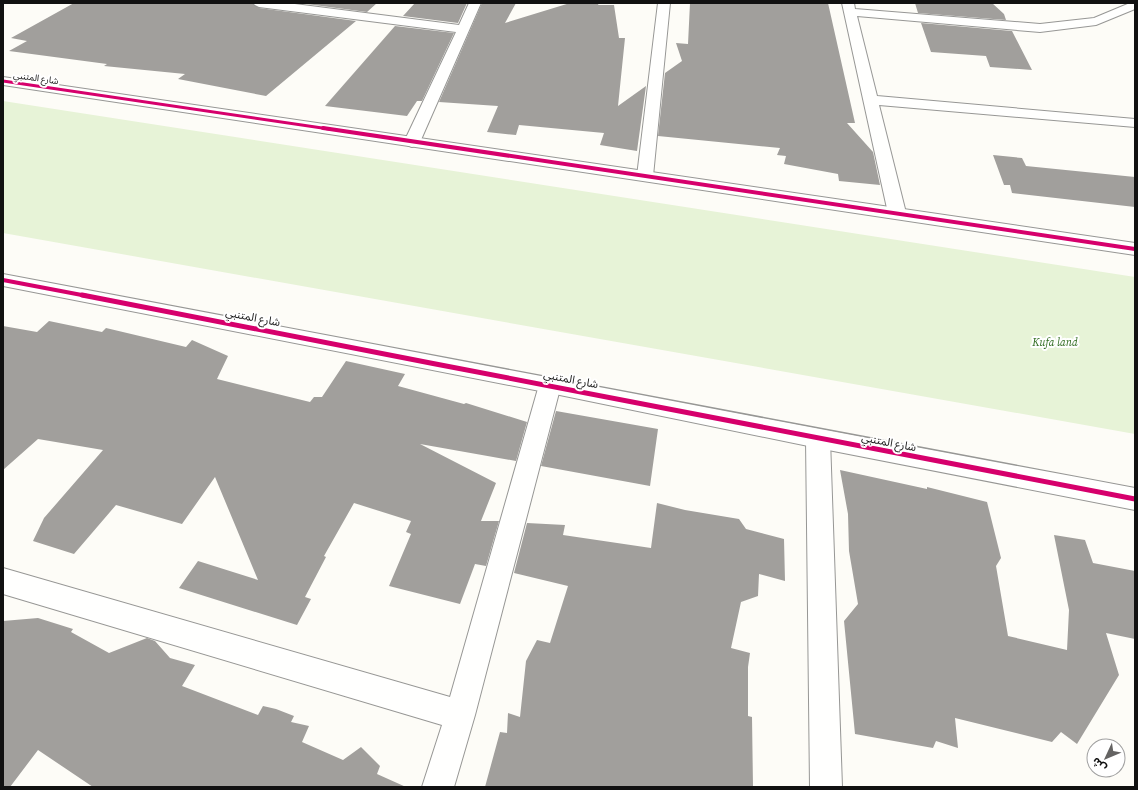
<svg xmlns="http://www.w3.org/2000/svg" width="1138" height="790" font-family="'Source Serif 4','Noto Sans Arabic',serif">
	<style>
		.green { fill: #e7f3d7 }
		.building { fill: #a19f9c }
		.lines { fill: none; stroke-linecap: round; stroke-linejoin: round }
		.minor-casing { stroke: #979795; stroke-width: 2 }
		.tertiary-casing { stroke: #979795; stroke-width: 2 }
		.minor { fill: #fffffe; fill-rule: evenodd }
		.tertiary { fill: #fffffe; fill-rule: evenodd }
		.cycleway-far2-casing { stroke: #fff; stroke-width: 4.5 }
		.cycleway-far1-casing { stroke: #fff; stroke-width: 6 }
		.cycleway-casing { stroke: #fff; stroke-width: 8 }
		.cycleway-far2 { stroke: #d6006c; stroke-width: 3 }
		.cycleway-far1 { stroke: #d6006c; stroke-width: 4 }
		.cycleway { stroke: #d6006c; stroke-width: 5 }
		.labels { text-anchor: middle; stroke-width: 4; stroke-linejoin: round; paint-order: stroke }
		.far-street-label { font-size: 9px; fill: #111; stroke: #fff }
		.street-label { font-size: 11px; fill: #111; stroke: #fff }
		.park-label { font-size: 11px; font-style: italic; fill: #2f6b1f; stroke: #fff }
	</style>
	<rect width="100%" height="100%" fill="#fdfcf7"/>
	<path class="green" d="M3 101 1135 277V434L3 233Z"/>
	<path class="building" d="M74 3H252L259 8 356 21 266 96 178 79 185 74 104 66 107 64 9 51 27 41 11 38Z
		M299 3H377L367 12Z
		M415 3H467L458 23 403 16Z
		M482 3H516L505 23 570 3H599L598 5H614L619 38H625L618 106 646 86 637 151 600 145 604 133 519 125 516 135 487 132 498 106 439 102Z
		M690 3H828L855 123H847L873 152 880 185 839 181 838 174 784 164 786 156 777 155 780 148 658 136 665 73 682 61 676 43 688 44Z
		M915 3H992L1004 14 1006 20 918 13Z
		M921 23 1012 31 1032 70 990 67 986 56 931 52Z
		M395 26 454 33 422 101H417L407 116 325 106Z
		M993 155 1022 158 1026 166 1135 177V207L1012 193 1010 185H1004Z
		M49 321 102 332 106 328 186 347 192 340 228 356 217 379 310 402 314 397H322L346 361 405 374 398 386 464 404 466 403 527 422 516 461 420 444 496 483 481 521H499L486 566 475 564 460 604 389 586 411 534 406 532 411 521 354 503 324 556 326 557 305 597 311 599 297 625 179 588 198 561 258 580 215 477 182 524 116 505 74 554 33 541 44 518 103 450 38 439 3 470V326L37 332Z
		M556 411 658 429 650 486 541 466Z
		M840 470 927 489V487L987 502 1001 558 996 566 1008 636 1067 650 1069 610 1054 535 1085 540 1093 563 1135 571V639L1106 633 1119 675 1077 744 1061 732 1052 742 955 718 958 748 936 741 933 748 855 734 844 621 858 604 849 551 848 514Z
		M657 503 685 510 739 519 746 529 784 539 785 581 759 574 758 596 741 602 731 648 750 653 748 667V716L752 717 753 787H485L500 732 507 733 508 713 520 717 526 661 537 640 550 643 568 586 514 573 527 523 565 525 563 535 651 548Z
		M38 618 73 629 71 632 109 653 147 638 155 641 170 658 195 665 182 686 258 715 263 706 276 709 294 716 291 722 309 726 302 742 343 760 361 747 380 766 377 774 406 787H93L38 750 10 787H3V621Z"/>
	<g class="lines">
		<defs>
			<path id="minor" d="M253 3H287L459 25 469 3H481L420 142 417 145 412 147 407 145 404 142 456 32 259 7 255 5Z
				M658 3H670L653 176 651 179 645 181 639 179 637 176Z
				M842 3H854L855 9 1040 24 1094 18 1130 3H1135V9L1096 25 1040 32 857 16 877 96 1135 119V127L879 105 906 213 903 217 897 218 891 217 888 213Z
				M550 377 558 379 561 385 475 715 454 787H422L442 725 3 594V568L450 697 539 385 542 379Z
				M818 430 826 432 830 439 842 787H810L806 439 810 432Z"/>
			<path id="tertiary" d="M3 77 1135 243V255L3 85Z
				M3 274C380 345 757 418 1135 488V510L818 448 550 393 3 286Z"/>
		</defs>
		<use href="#minor" class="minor-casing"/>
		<use href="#tertiary" class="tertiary-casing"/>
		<use href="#minor" class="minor"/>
		<use href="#tertiary" class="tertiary"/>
		<defs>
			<path id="cycleway-far2" d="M3 81 329 129"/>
			<path id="cycleway-far1" d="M323 128 1135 249
				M3 280 87 296"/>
			<path id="cycleway" d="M82 295C433 363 784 433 1135 499"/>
		</defs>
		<use href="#cycleway-far2" class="cycleway-far2-casing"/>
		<use href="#cycleway-far1" class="cycleway-far1-casing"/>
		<use href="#cycleway" class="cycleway-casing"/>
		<use href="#cycleway-far2" class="cycleway-far2"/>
		<use href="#cycleway-far1" class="cycleway-far1"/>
		<use href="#cycleway" class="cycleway"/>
	</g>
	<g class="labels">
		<g class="far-street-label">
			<text transform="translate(36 78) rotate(8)" y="3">شارع المتنبي</text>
		</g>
		<g class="street-label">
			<text transform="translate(253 317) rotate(11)" y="4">شارع المتنبي</text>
			<text transform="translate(571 379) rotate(11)" y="4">شارع المتنبي</text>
			<text transform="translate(889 442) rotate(11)" y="4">شارع المتنبي</text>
		</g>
		<g class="park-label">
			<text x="1055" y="346">Kufa land</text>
		</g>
	</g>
	<rect width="1138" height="790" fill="none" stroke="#111111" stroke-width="8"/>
	<g transform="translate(1106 758) rotate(226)"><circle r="19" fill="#ffffff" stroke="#a0a0a0"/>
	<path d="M0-3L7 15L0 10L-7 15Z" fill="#646362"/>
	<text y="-6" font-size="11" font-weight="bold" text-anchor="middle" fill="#111111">ش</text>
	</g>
</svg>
